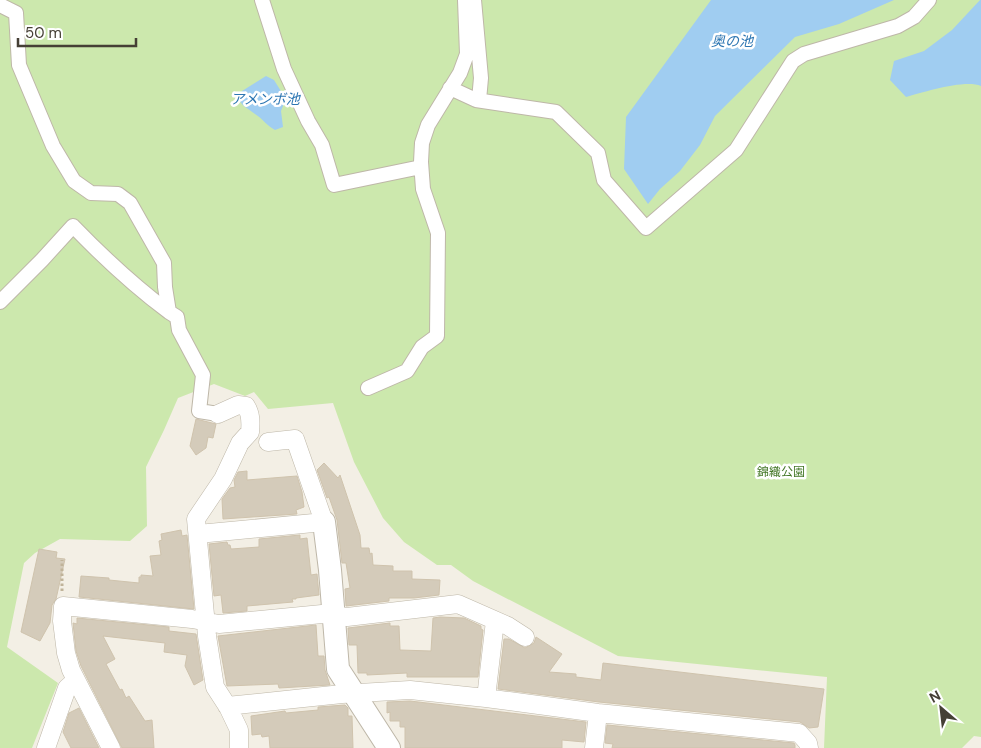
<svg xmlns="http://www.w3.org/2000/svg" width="981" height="748" font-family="'DM Sans','Noto Sans JP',sans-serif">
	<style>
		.green { fill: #cce8ad }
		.water { fill: #a0cdf1 }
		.building { fill: #d4cbba; stroke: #cfc3ad }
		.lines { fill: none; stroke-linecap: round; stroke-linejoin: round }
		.pedestrian-casing { stroke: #beb7a8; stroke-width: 16 }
		.minor-casing { stroke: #beb7a8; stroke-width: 19 }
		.tertiary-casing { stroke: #beb7a8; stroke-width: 24 }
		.path { stroke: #c0b399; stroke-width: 3; stroke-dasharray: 2.5 2.5; stroke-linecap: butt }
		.pedestrian { stroke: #fff; stroke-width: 14 }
		.minor { stroke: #fff; stroke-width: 18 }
		.tertiary { stroke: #fff; stroke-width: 22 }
		.labels { text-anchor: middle; stroke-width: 5; stroke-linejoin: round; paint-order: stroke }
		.park-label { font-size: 12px; fill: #437727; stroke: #fff }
		.water-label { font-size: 14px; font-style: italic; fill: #2d76b2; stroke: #fff }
	</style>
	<rect width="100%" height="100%" fill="#f3efe5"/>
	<path class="green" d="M0 0H981V737L974 736 962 748H824L827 677 618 656 473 581 451 565H437L404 542 383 518 354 462 333 403 268 409 254 392 245 396 214 384 178 398 164 430 146 467 147 526 130 541 60 539 35 553 24 563 7 647 58 683 32 748H0Z"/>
	<path class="water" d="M711 0H894L839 24 795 37 715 116 700 145 680 171 660 189 648 204 624 169 626 117Z
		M980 0H981V86C965 79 924 92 906 97L890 80 894 61 924 51 952 30Z
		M266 76 274 80 284 96 285 101 281 111 283 127 275 130C267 126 263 119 255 114 246 107 243 107 237 97L242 91Z"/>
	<path class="building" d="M196 419 216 424 213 438 208 437 206 448 196 455 190 446Z
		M324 463 338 478 340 475 360 535 361 548H369L370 554 372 553 373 565 393 566V571H412V579L440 580 439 595 414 598H389V601L346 606 345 589 350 588 346 563H342L337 520 329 497 327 498 317 470Z
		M247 471V480L297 476 302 492 304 507 296 510 297 514 223 519 222 499 230 488 235 487 234 480 238 472Z
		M181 530 182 536 187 535 194 609 79 597 81 576 109 578V580L139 583V577H141V575L153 576 150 556 161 555 159 541 162 540 161 534Z
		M300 535V539L307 538 311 575 317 574 319 595 296 598V599H292L293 602 247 606V611L223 613 221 595 214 596 209 544 227 542 228 545H230L231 549 259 547V539Z
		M39 549 57 552 56 558 65 559 56 599 52 605 50 623 40 641 21 632Z
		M440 617 464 618 481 626V629L483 630 478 677H407V673L367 675V673H358L357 645H349L348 628 390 623V626H399L400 650 431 651 433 618Z
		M77 618 169 627V631L196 634 203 680 194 685 185 666 187 655 164 652 165 643 103 636 115 659 106 664 120 690 122 689 126 698 129 696 145 721 152 720 154 748H122L81 666 76 651 73 623 77 624Z
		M316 625 318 656H324L325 670 330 685 279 688 278 684 227 686 218 636Z
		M536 637 562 654 549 672 576 674V677L601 680 603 663 824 689 818 727 809 728 800 722 599 702 498 689 504 639H509L525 648 534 643Z
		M410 701 586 722 584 742 562 740V748H405V727H400V721H390V712L387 713V702Z
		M345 705 348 708V716H352L353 748H270L269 736 262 737 261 734 252 735 251 716 285 711 286 713 318 710V707Z
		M79 708 99 748H71L63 732 69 713Z
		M607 725 794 743 795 745V748H612L613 744 605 743Z"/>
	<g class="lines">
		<defs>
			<path id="pedestrian" d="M262 0 284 69 308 121 322 145 334 185 421 167
				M474 0 481 78 479 100
				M0 5 16 13 19 65 53 146 74 181 91 193 118 194 130 203 164 263 165 287 169 312 177 317 179 330 203 375 199 411 218 414
				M450 88 476 100 556 112 598 153 604 180 646 228 736 150 793 61 804 54 898 26 914 17 929 0
				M0 302 42 260 73 226C103 257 134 286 169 312
				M368 388 407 371 422 347 437 336 438 233 423 189 421 162 422 143 428 125 460 73 467 54 465 0"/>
			<path id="minor" d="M218 414 238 405 246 406C251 414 251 422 250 432L240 443 223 479 196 519 207 636 215 687 228 707 239 730V748
				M198 534 324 522 295 439 268 442
				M486 698 495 621
				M227 706 342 694 410 690 486 698 598 713 799 733 808 743 809 748
				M46 748 67 688 76 680
				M111 748 71 670 66 653 62 621 63 606 192 619 219 624 322 614 347 617 458 604 508 626 525 637
				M594 748 598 713"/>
			<path id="tertiary" d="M324 522 330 570 338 669 389 748"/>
		</defs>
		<use href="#pedestrian" class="pedestrian-casing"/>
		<use href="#minor" class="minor-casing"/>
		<use href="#tertiary" class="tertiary-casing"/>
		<path class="path" d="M62 591V560"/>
		<use href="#pedestrian" class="pedestrian"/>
		<use href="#minor" class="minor"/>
		<use href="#tertiary" class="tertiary"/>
	</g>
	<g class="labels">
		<g class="park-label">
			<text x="781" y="476">錦織公園</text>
		</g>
		<g class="water-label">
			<text x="732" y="46">奥の池</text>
			<text x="265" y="104">アメンボ池</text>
		</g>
	</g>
	<g transform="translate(941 708) rotate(332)" stroke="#ffffff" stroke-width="4" paint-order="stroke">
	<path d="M0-4L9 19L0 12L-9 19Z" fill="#453f35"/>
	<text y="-8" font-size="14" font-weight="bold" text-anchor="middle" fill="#453f35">N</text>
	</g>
	<path d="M18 38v8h118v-8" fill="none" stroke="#453f35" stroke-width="2.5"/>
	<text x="25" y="38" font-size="15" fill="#453f35" stroke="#ffffff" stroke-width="4" paint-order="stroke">50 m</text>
</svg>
